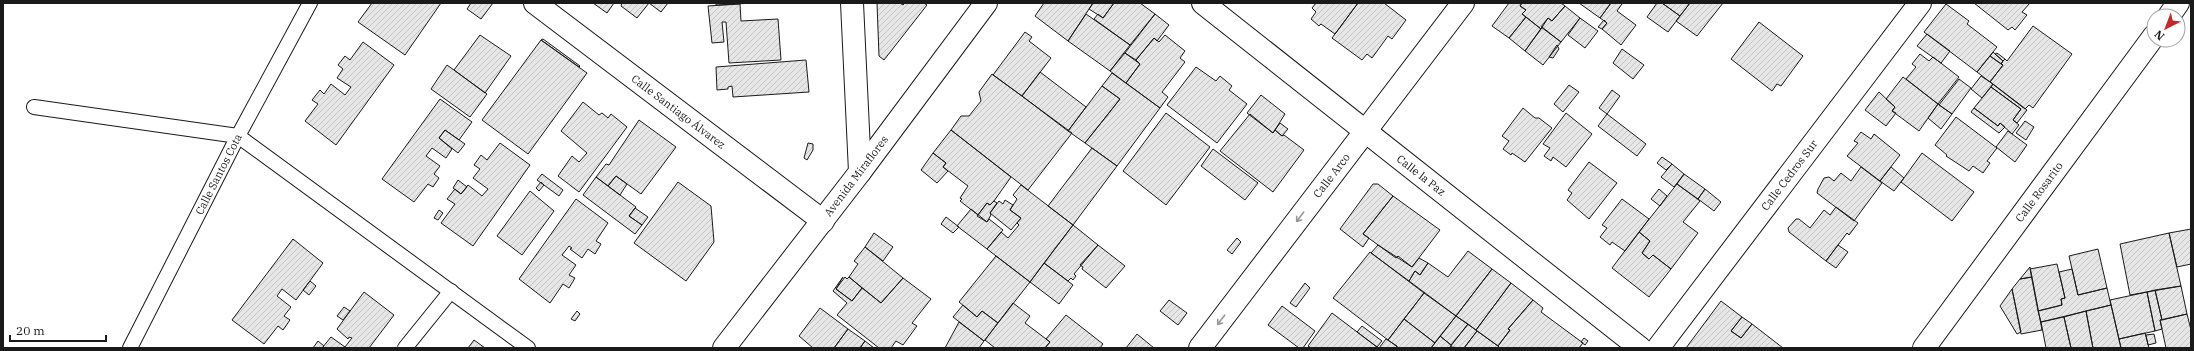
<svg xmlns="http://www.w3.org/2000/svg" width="2194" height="351" font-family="'IBM Plex Serif',serif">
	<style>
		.building { fill: url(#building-hatch); stroke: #1a1a1a }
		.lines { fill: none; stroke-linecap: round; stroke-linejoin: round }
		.service-casing { stroke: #1a1a1a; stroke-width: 16 }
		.minor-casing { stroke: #1a1a1a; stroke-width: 24 }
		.tertiary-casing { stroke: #1a1a1a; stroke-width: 24 }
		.secondary-casing { stroke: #1a1a1a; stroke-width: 24 }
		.service { stroke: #fff; stroke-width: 14 }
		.minor { stroke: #fff; stroke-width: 22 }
		.tertiary { stroke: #fff; stroke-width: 22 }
		.secondary { stroke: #fff; stroke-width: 22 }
		.oneway { stroke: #989898 }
		.labels { text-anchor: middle; stroke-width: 3; stroke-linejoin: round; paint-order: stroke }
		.street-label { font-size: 11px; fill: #1a1a1a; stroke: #fff }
	</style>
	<defs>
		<pattern id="building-hatch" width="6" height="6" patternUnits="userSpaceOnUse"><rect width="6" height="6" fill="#e6e6e6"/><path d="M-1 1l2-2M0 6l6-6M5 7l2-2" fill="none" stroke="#c5c5c5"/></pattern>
	</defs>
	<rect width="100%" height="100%" fill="#fff"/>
	<path class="building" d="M372 3H441L405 55 358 22Z
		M471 3H493L481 19 467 9Z
		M593 3H614L607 13Z
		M622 3H649L637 18 621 6Z
		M649 3H668L661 12Z
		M716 3H754L716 5Z
		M877 3H900L903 5 905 3H924L927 5 884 60 879 56Z
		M1044 3H1093L1068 41 1035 16Z
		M1093 3H1114L1103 18 1089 9Z
		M1114 3H1140L1155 14 1130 45 1094 19 1098 14 1103 18Z
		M1316 3H1358L1335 34 1321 24 1319 26 1311 19 1316 12 1312 8Z
		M1358 3H1384L1406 20 1392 39 1388 36 1372 58 1367 54 1362 60 1332 38Z
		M1509 3H1522L1520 6 1526 10 1522 14 1526 17 1509 38 1492 26Z
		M1522 3H1561L1565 6 1552 21 1548 18 1541 29 1522 14 1526 10 1520 6Z
		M1579 3H1611L1600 18Z
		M1611 3H1621L1622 4 1617 11 1636 25 1621 45 1602 29 1607 23 1600 18Z
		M1657 3H1662L1680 16 1668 32 1647 17Z
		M1662 3H1690L1680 16Z
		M1690 3H1723L1697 36 1676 21Z
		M1974 3H2030L2022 12 2027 15 2015 30 2012 27 2008 30Z
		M740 4 741 21 778 19 781 60 729 63 726 22H722L724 42 712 43 708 6Z
		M1946 4 1969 21 1967 24 1997 47 1977 72 1924 32Z
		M1565 6 1580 18 1561 42 1541 27 1548 18 1552 21Z
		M1086 14 1130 45 1110 71 1068 41Z
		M1155 14 1169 25 1157 41 1154 38 1136 60 1125 53Z
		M1526 17 1541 29 1525 51 1509 38Z
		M1580 18 1598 31 1585 48 1568 35Z
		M1604 20 1607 23 1602 29 1598 27Z
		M1759 22 1803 56 1781 86 1777 84 1772 91 1731 59Z
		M2033 26 2072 54 2033 108 2029 105 2025 109 1990 82 2003 65 2001 64 2003 61 2005 59 2007 61Z
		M1542 27 1561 42 1543 65 1525 51Z
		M1025 32 1032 37 1029 41 1051 58 1022 96 993 75Z
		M1927 34 1950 51 1941 63 1917 46Z
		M480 35 511 56 485 93 454 70Z
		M1165 35 1185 51 1180 58 1185 62 1162 92 1168 97 1160 108 1126 83 1140 64 1136 60 1154 38 1159 42Z
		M543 39 580 66 579 67 541 40Z
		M541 40 587 73 528 154 482 120Z
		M363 42 394 65 336 145 305 121 318 104 312 100 320 90 324 94 331 84 345 95 351 87 337 78 343 69 338 65 345 56 350 60Z
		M1557 45 1559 49 1553 58 1549 57Z
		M1622 49 1644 65 1633 79 1613 63Z
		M1993 52 2003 61 2001 64 1990 56Z
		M1125 53 1140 64 1126 83 1110 71Z
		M1997 53 2005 59 2003 61 1995 54Z
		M1920 54 1929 61 1933 57 1959 77 1938 104 1906 79 1916 67 1912 64Z
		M1990 56 2003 65 1990 82 1977 72Z
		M806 60 809 92 733 97 732 86 728 87V89L717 90 716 67Z
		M447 65 487 94 470 117 431 89Z
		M1196 67 1216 81 1220 76 1232 86 1229 90 1247 104 1217 143 1167 105Z
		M1040 72 1086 107 1068 131 1022 96Z
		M1112 73 1160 108 1117 166 1085 143 1120 99 1102 86Z
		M992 74 1072 133 1028 190 951 130 961 116H969L981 101 979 92Z
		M1981 76 1993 84 1982 98 1971 89Z
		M1903 77 1938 104 1919 131 1892 111 1895 107 1886 99Z
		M1959 79 1971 88 1952 114 1939 105Z
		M1993 84 2027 110 2017 123 2013 120 2021 109 1991 87Z
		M1569 85 1579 92 1563 112 1554 104Z
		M1102 86 1120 99 1085 143 1068 131Z
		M1991 87 2021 109 2013 120 2019 125 2012 134 2000 123 1998 126 1974 108Z
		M1612 90 1620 96 1607 114 1599 108Z
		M1879 92 1895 107 1892 111 1896 113 1886 126 1865 110Z
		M1261 95 1285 114 1273 133 1247 113Z
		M440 99 472 122 459 140 445 130 439 138 452 149 446 158 432 148 426 156 440 166 434 174 439 178 433 187 428 184 414 202 382 179Z
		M583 102 599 115 602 113 608 118 611 114 627 127 579 192 558 176 572 156 579 162 587 153 561 131Z
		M1938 104 1952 114 1941 129 1928 118Z
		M1523 108 1535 118H1539L1552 128 1525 162 1512 153 1511 155 1503 149 1509 141 1502 136Z
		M1974 108 1998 126 2000 123 2005 127 1999 133 1971 112Z
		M1166 113 1210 147 1166 205 1123 171Z
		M1566 113 1592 134 1566 167 1553 157 1551 161 1544 156 1550 148 1543 144Z
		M1250 114 1273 133 1275 130 1282 136 1284 135 1304 150 1273 192 1220 151Z
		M1607 114 1646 144 1637 156 1598 126Z
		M1956 117 1997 148 1987 161 1990 163 1983 173 1973 166 1969 171 1946 156 1947 155 1935 145Z
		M639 120 676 147 641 194 616 176 608 186 596 177 606 164 609 165Z
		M2025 121 2034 127 2026 140 2016 133Z
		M1280 123 1288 129 1282 136 1275 130Z
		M445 130 465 144 458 153 439 138Z
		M951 130 1011 177 994 201 990 205 987 203 978 215 960 201 962 199 960 198 968 186 943 167 946 163 933 153Z
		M2008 131 2027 145 2015 162 1996 147Z
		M1861 132 1871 139 1874 134 1900 155 1880 181 1847 156 1858 143 1854 141Z
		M500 143 530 165 473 246 441 223 455 204 447 199 455 189 461 194 468 185 482 196 488 189 473 178 480 169 474 165 481 155 487 160Z
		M808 143 813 144V150L807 160 804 158Z
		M1092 148 1117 166 1073 225 1048 206Z
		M1213 149 1258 183 1245 200 1201 166Z
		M933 153 946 163 943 167 948 171 937 183 921 170Z
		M1922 153 1974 192 1952 221 1901 182Z
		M1662 157 1672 164 1666 170 1657 163Z
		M1589 162 1617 183 1589 219 1567 200 1572 193 1568 190Z
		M1672 164 1684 174 1674 187 1661 177Z
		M1861 167 1882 183 1854 221 1817 193 1818 189 1824 178 1829 177 1834 181 1841 173 1851 181Z
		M1891 167 1904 178 1894 191 1880 181Z
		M542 174 563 190 559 196 537 180Z
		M1684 174 1705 189 1698 199 1677 184Z
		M616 176 627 184 620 195 608 186Z
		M596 177 636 207 629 216 642 225 635 234 583 195Z
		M458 180 467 187 461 194 453 188Z
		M541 182 544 185 539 191 536 188Z
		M678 182 711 206 714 242 686 281 634 243Z
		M1373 184H1378L1393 196 1363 234 1369 238 1363 247 1340 229Z
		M1677 184 1700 201 1683 222 1698 233 1671 269 1653 255 1649 259 1642 253 1650 241 1639 232Z
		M1021 185 1073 225 1030 282 987 249 1001 232 1008 238 1019 225 1017 223 1021 218 1010 210 1017 199 1013 195Z
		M1659 189 1667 196 1660 206 1651 199Z
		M1705 189 1721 202 1714 211 1698 199Z
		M530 191 554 211 522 255 497 236Z
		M1393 196 1440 230 1412 267 1398 256 1396 258 1363 234Z
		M576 199 608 223 596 241 601 244 595 254 588 249 582 258 570 249 572 248 569 246 562 255 576 265 569 275 575 278 569 288 563 284 550 303 519 279Z
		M1622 199 1649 219 1625 251 1612 242 1610 245 1600 237 1607 228 1602 225Z
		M1005 200 1013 205 1010 210 1021 218 1011 230 990 213 999 201 1003 204Z
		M994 201 997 203 990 213 991 215 987 222 977 216 987 203 990 205Z
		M1836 207 1858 223 1849 235 1847 233 1826 261 1789 232 1788 228 1796 219H1799L1810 228 1824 210 1830 215Z
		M635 208 648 217 642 225 629 216Z
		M971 209 987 222 989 219 1003 230 987 249 957 226Z
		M439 210 443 213 438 220 434 218Z
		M946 217 959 227 953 233 941 224Z
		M1073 225 1098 245 1074 274 1076 276 1073 280 1071 278 1068 281 1044 263Z
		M2191 229V264L2177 267 2169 233Z
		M1639 232 1650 241 1642 253 1649 259 1653 255 1671 269 1649 297 1612 268Z
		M874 233 893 247 883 261 865 247Z
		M2169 233 2181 286 2130 295 2120 244Z
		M1237 238 1241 242 1232 254 1227 250Z
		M293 239 323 263 296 300 282 289 277 296 291 307 284 316 290 320 283 330 278 326 264 344 232 320Z
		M1098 245 1125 266 1106 288 1082 269 1083 267 1080 265Z
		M1378 245 1412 267 1419 258 1428 263 1420 275 1415 271 1409 281 1371 253Z
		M1838 245 1848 252 1836 268 1826 261Z
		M865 247 903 278 881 303 849 277 858 264 854 261Z
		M2098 249 2107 288 2078 295 2069 256Z
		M1468 251 1492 269 1456 316 1409 281 1415 271 1420 275 1428 263 1448 277Z
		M1370 252 1424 293 1388 340 1333 298Z
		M996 256 1030 282 998 323 982 311 977 317 959 302Z
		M1044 263 1073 285 1059 304 1030 282Z
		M2057 264 2065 298 2061 299 2062 305 2038 311 2030 269Z
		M2030 267 2032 277 2020 279Z
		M1492 269 1511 283 1476 330 1456 316Z
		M2072 269 2078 295 2107 288 2111 305 2041 322 2038 311 2062 305 2061 299 2065 298 2059 272Z
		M843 277 836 289 852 301 862 288 881 303 903 278 931 299 912 323 917 326 903 345 896 341 891 348H879L837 315 847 303 833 291Z
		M845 277 847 279 849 277 862 288 852 301 836 289Z
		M2032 277 2042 330 2021 334 2012 289 2020 279Z
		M310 281 316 286 309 295 303 290Z
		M1305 283 1310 288 1296 307 1290 303Z
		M1511 283 1533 300 1508 329 1510 330 1498 346 1476 330Z
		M2181 286 2187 314 2162 320 2155 290Z
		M2012 289 2021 332 2017 334 2000 306Z
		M2155 290 2162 320H2160L2162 329 2155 331 2147 292Z
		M364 292 394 315 369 348H322L331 337 345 347 352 338 349 337 348 339 337 329Z
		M2147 292 2155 331 2119 339 2110 300Z
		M1424 293 1456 316 1435 343 1404 319Z
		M1169 300 1187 313 1178 325 1160 311Z
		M1533 300 1543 308 1541 312 1583 343 1579 348H1500L1498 346 1510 330 1508 329Z
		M1721 301 1742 317 1731 331 1741 338 1752 324 1783 348H1686Z
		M1013 303 1030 316 1025 323 1050 342 1045 348H995L985 340Z
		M963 305 977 317 982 311 998 323 984 341 953 317Z
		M2111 305 2121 348H2093L2086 311Z
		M1282 306 1315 331 1303 348H1299L1268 325Z
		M344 307 350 311 343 320 337 316Z
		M820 308 848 329 834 348H813L799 336Z
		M577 311 580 314 575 321 571 319Z
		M2086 311 2093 348H2071L2064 317Z
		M1332 313 1377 347 1378 348H1311L1308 346Z
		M2187 314 2191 330V348H2166L2160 320Z
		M1066 315 1103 344 1100 348H1045L1050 342 1046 339Z
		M1456 316 1468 324 1451 345 1440 336Z
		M1742 317 1752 324 1741 338 1731 331Z
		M2064 317 2071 348H2046L2041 322Z
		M1404 319 1435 343 1431 348H1399L1388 340Z
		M959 322 984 341 979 348H945Z
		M1468 324 1477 331 1464 348 1450 347Z
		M1362 326 1382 341 1377 347 1357 332Z
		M848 329 865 341 860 348H834Z
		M1477 331 1498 346 1500 348H1464Z
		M2145 333 2149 348H2121L2119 339Z
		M1137 334 1154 348H1126Z
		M2154 334 2156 343 2148 345 2146 335Z
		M1440 336 1451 345V348H1431Z
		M1584 338 1588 341 1585 345 1581 342Z
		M1386 339 1397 346 1395 348H1379Z
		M474 340 485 348H468Z
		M318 341 324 346 322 348H313Z
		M865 341 874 348H860Z"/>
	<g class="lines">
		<defs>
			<g id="service">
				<path d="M34 107 238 136 528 348"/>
				<path id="s1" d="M130 348 238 136 310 3"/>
				<path d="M405 348 451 291"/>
			</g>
			<g id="minor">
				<path id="s2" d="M535 3 823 221"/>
				<path id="s3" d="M1203 3 1640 348"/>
				<path id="s4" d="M1200 348 1463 3"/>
				<path id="s5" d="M1658 348 1920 3"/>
			</g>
			<g id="tertiary">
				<path d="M2169 16 2178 3"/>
				<path d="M860 172 986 3"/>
				<path id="s6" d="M1924 348 2154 36"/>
			</g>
			<path id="secondary" d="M724 348 860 172 852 3"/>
		</defs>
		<use href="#service" class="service-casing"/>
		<use href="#minor" class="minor-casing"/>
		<use href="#tertiary" class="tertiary-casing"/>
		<use href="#secondary" class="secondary-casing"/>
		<use href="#service" class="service"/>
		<use href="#minor" class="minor"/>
		<use href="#tertiary" class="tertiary"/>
		<use href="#secondary" class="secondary"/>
	</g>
	<defs><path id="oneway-shaft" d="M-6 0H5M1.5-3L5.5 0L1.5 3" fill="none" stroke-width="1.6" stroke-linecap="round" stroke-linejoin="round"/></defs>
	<g class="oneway">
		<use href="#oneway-shaft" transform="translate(1300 217) rotate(127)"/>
		<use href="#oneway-shaft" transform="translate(1221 320) rotate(127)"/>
	</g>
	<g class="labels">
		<g class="street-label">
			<text dy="4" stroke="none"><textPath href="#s2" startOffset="180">Calle Santiago Álvarez</textPath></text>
			<text dy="4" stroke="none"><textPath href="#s1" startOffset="195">Calle Santos Cota</textPath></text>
			<text dy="4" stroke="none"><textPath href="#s3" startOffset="278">Calle la Paz</textPath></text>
			<text transform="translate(856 176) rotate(-53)" y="4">Avenida Miraflores</text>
			<text dy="4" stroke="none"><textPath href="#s4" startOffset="217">Calle Arco</textPath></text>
			<text dy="4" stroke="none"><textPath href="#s5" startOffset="217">Calle Cedros Sur</textPath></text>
			<text dy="4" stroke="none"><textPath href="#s6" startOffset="194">Calle Rosarito</textPath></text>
		</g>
	</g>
	<rect width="2194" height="351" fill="none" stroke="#1a1a1a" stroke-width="8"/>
	<g transform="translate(2166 28) rotate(222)"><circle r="19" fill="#ffffff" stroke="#a3a3a3"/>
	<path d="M0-3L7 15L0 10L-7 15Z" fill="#c62828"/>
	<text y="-6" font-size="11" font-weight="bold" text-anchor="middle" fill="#1a1a1a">N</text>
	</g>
	<path d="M10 335v6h96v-6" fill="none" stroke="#1a1a1a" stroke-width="2"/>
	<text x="16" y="335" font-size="12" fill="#1a1a1a" stroke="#ffffff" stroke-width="3" paint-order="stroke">20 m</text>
</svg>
